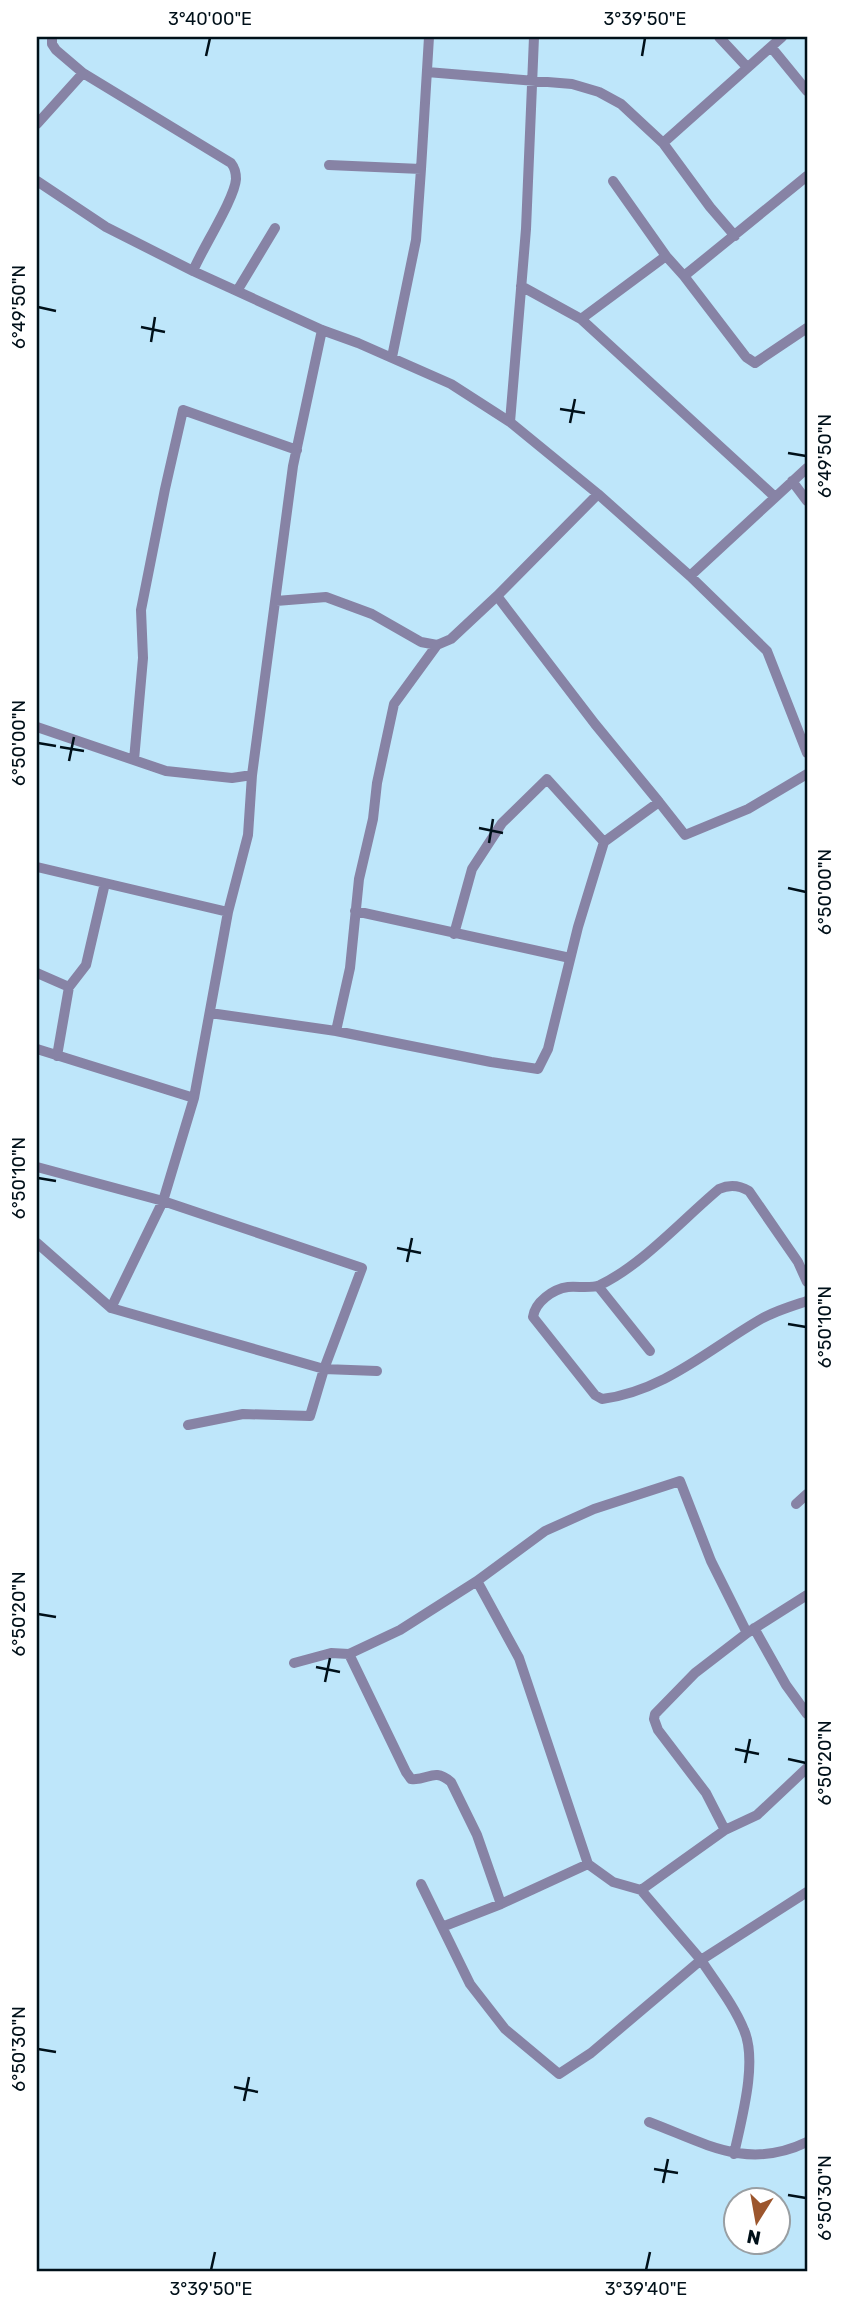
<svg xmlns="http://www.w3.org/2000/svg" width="844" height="2308" font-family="Rubik,sans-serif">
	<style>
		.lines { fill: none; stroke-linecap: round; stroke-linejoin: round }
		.minor { stroke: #8783a5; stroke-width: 10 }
		.ticks { fill: none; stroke: #001019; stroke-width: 2.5 }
		.neatline { fill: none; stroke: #001019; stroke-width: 2.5 }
		.ticks-label { font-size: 18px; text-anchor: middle; fill: #001019 }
	</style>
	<rect width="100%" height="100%" fill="#bee6fa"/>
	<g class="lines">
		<path class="minor" d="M52 37V44L56 50 83 73 231 163C235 168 236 172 236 179 235 198 202 249 193 271
			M719 37 747 67
			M771 47 807 91
			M427 72 572 84 599 92 621 104 663 143 710 207 735 236
			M37 124 83 73
			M663 143 782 37
			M329 165 421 169 416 240 392 357
			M421 169 429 37
			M37 181 106 227 193 271 322 330 358 343 451 384 510 422 598 494 690 576 767 651 807 753
			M613 181 666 256
			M684 276 746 357 755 363 807 328
			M521 286 581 319 666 256 684 276 807 176
			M237 291 275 228
			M581 319 774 496
			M510 422 526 229 534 37
			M792 481 807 501
			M690 576 807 468
			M497 596 595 724 659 802
			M276 601 326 597 372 614 421 642 437 645 451 639 497 596 598 494
			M37 727 166 771 232 778 252 775 293 466 322 330
			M134 760 143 658 141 610 165 489 183 410 297 450
			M37 867 228 912
			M355 911 570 958
			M454 934 472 869 502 823 547 779 604 842
			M37 973 69 987 86 965 105 883
			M210 1013 336 1031 350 968 359 879 373 819 377 783 394 704 437 645
			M336 1031 491 1062 538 1069 548 1049 578 927 604 842 659 802 685 835 748 809 807 774
			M37 1049 194 1098 228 912 248 835 252 775
			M57 1056 69 987
			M37 1167 163 1201 362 1268 324 1369 310 1416 243 1414 188 1425
			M37 1243 111 1308 324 1369 377 1371
			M807 1282 798 1262 749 1191C739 1185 730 1184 719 1189 683 1219 642 1265 600 1285 591 1289 578 1286 568 1287 553 1289 535 1302 533 1317L595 1395 602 1399C664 1391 709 1349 761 1319 775 1311 792 1306 807 1301
			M598 1286 650 1351
			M111 1308 163 1201 194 1098
			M796 1504 807 1494
			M754 1628 786 1685 807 1714
			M294 1663 331 1653 349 1654
			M725 1830 706 1793 658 1730 654 1719 655 1714 695 1673 747 1633 807 1595
			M421 1884 470 1984 505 2029 559 2074 591 2053 701 1960 641 1890 613 1882 588 1864 519 1658 477 1581
			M641 1890 725 1830 757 1815 807 1768
			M501 1904 477 1835 451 1782C433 1767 429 1781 411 1779L406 1772 349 1654 400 1630 477 1581 545 1531 594 1509 680 1481 711 1561 747 1633
			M442 1927 501 1904 588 1864
			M649 2122C705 2143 747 2171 807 2142
			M734 2154C741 2121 758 2062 744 2030 734 2005 716 1983 701 1960L807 1892"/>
	</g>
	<path class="ticks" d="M206 56 210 38M642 56 645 38M38 307 56 311M141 327 165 332M151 342 155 317M560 409 585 413M570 423 575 399M788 453 806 456M38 743 56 746M60 747 84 751M69 761 74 737M479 828 503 833M489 843 493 819M788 888 806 892M38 1178 56 1181M397 1248 421 1253M407 1262 412 1238M788 1324 806 1327M38 1614 56 1617M316 1667 340 1672M325 1682 330 1658M735 1749 759 1754M788 1759 806 1763M745 1763 750 1739M38 2049 56 2052M234 2087 258 2092M244 2101 249 2077M654 2169 678 2173M663 2183 668 2159M788 2195 806 2198M211 2270 215 2252M646 2270 650 2252"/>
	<rect width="844" height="2308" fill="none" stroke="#ffffff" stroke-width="77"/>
	<g transform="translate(757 2221) rotate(191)"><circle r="33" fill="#ffffff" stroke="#999fa3" stroke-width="2"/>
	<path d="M0-5L12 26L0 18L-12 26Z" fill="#9c562d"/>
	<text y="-10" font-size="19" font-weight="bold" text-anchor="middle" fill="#001019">N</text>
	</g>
	<rect x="38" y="38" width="768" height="2232" class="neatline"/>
	<g class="ticks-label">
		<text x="210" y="25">3°40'00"E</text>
		<text x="645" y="25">3°39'50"E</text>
		<text transform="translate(19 307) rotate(-90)" y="6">6°49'50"N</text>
		<text transform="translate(825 456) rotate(-90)" y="6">6°49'50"N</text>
		<text transform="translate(19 743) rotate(-90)" y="6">6°50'00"N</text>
		<text transform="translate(825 892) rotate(-90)" y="6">6°50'00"N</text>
		<text transform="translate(19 1178) rotate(-90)" y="6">6°50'10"N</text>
		<text transform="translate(825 1327) rotate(-90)" y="6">6°50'10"N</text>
		<text transform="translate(19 1614) rotate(-90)" y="6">6°50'20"N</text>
		<text transform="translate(825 1763) rotate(-90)" y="6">6°50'20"N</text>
		<text transform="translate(19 2049) rotate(-90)" y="6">6°50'30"N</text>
		<text transform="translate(825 2198) rotate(-90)" y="6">6°50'30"N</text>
		<text x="211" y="2295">3°39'50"E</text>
		<text x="646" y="2295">3°39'40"E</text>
	</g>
</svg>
